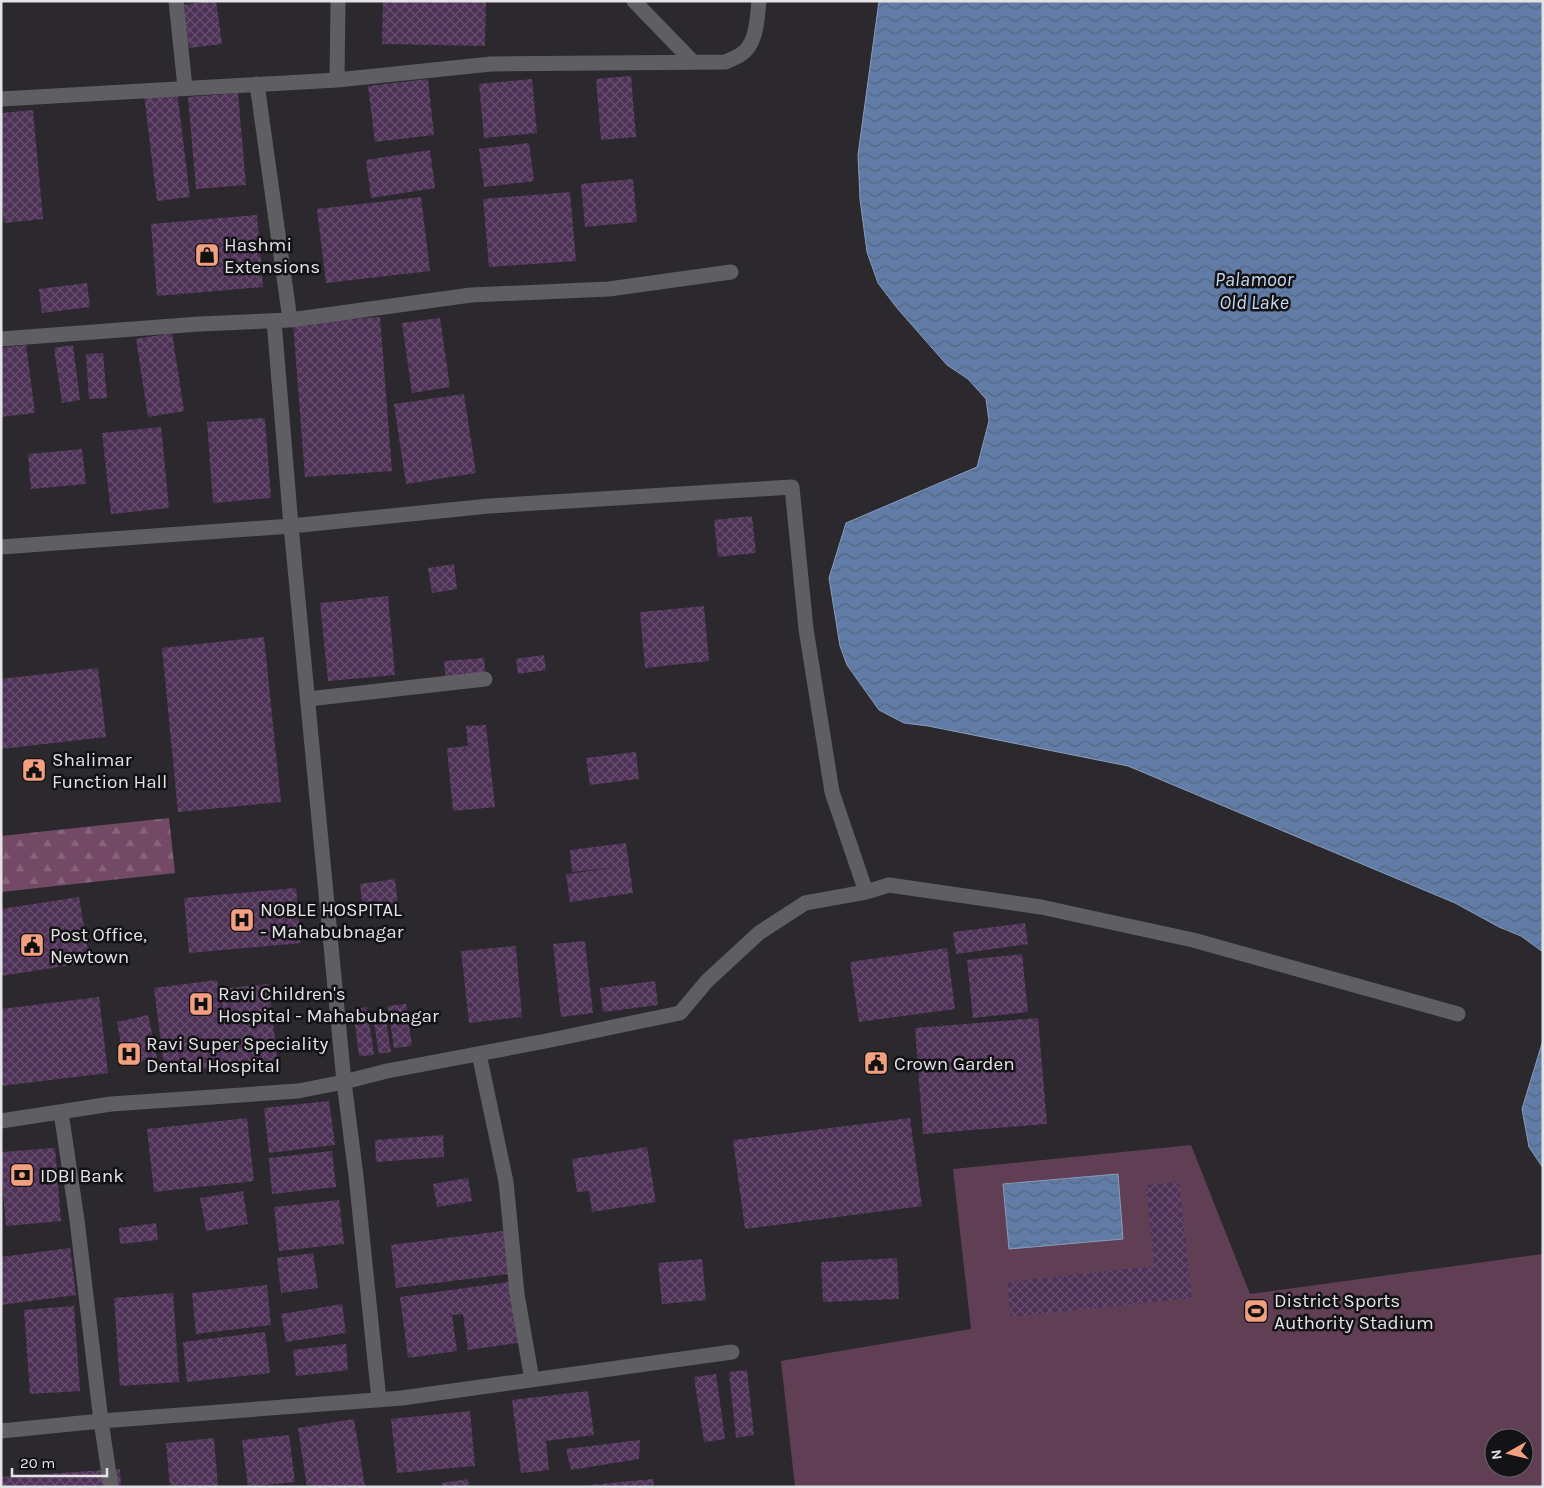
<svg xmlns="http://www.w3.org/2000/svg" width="1544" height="1488" font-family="Karla,sans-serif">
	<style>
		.forest { fill: url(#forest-firs) }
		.pitch { fill: #603f55; fill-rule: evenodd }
		.water { fill: url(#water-waves); stroke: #889cba }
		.building { fill: url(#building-cross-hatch) }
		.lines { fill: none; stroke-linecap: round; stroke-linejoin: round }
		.minor { stroke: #5f5e63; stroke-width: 15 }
		.labels { text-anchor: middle; stroke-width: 5; stroke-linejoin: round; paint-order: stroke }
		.poi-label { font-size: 19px; fill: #e4e3e6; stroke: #131215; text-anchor: start }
		.water-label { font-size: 20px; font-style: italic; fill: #c7d9f3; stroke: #131215 }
	</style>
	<defs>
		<pattern id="forest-firs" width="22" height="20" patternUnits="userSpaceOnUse" patternTransform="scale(1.25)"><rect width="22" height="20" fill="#744966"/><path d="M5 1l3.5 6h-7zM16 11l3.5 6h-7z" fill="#88637c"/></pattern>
		<pattern id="water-waves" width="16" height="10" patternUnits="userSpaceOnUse" patternTransform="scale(1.25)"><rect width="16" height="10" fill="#617da7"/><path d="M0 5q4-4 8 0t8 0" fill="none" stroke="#556680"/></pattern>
		<pattern id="building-cross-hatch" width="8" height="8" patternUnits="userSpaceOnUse" patternTransform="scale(1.25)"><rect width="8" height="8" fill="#4e3156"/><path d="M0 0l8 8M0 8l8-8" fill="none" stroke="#674f6e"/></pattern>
	</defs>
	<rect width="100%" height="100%" fill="#2b292e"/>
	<path class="forest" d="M169 818 175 873 1 892V836Z"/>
	<path class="pitch" d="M1191 1145 1250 1294 1543 1254V1487H795L781 1361 971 1329 953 1169ZM1494 1438H1524V1468H1494Z"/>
	<path class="water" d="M879 1H1543V952L1521 936 1499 927 1455 903 1128 766 928 726 904 723 879 710 847 665 840 646 829 578 846 523 977 467 989 421 986 399 968 379 947 365 897 308 878 283 867 252 860 199 858 155Z
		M1543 1040V1168L1529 1147 1522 1109Z
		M1118 1174 1123 1239 1009 1249 1003 1184Z"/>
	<path class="building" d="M208 1H216L222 44 189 48 183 5Z
		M383 1H486L485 46 382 44Z
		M631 76 636 137 601 140 596 79Z
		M428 79 434 135 375 142 368 86Z
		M532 79 537 133 484 138 479 84Z
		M177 91 190 197 157 201 144 95Z
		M238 93 246 185 196 189 188 97Z
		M33 110 43 219 4 223 1 195V113Z
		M529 143 534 181 484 187 479 149Z
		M430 150 435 188 371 198 366 160Z
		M633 179 637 222 585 227 581 184Z
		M570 192 576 261 489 267 483 199Z
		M421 197 430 271 326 283 317 209Z
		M257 215 263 287 157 296 151 224Z
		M87 283 90 307 42 313 39 289Z
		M380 317 392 471 305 477 293 323Z
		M440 318 450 387 412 393 402 323Z
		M172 333 184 411 148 417 136 339Z
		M26 345 35 413 1 417V348Z
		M73 345 80 400 62 403 54 348Z
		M103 353 107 398 89 399 86 354Z
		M464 394 476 473 406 484 394 404Z
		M265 418 271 498 213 503 207 422Z
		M161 427 169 508 111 514 102 433Z
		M82 449 86 484 31 489 28 454Z
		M752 516 756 553 718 557 714 520Z
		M454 564 457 589 432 593 428 568Z
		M388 596 395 675 328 681 320 603Z
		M704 606 709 661 645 668 640 612Z
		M264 637 281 802 178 812 162 648Z
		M544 655 546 670 518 674 516 659Z
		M484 658 486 679 446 682 444 661Z
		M98 668 106 737 1 749V679Z
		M486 725 495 807 453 811 447 748 468 746 466 726Z
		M636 752 639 779 590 785 586 758Z
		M626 843 633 893 570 902 566 874 619 867 572 872 570 850Z
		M395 879 398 905 375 908 374 901 362 903 360 884Z
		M296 888 301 943 189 953 184 898Z
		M79 897 90 962 1 976V909Z
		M1025 923 1028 944 956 954 953 932Z
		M585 941 593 1013 561 1017 553 944Z
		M516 946 522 1017 469 1023 461 951Z
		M947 948 955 1009 859 1022 850 962Z
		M1022 954 1028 1012 973 1018 967 960Z
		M217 980 225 1036 220 989 269 984 277 1060 165 1074 154 988Z
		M655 981 658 1005 603 1012 600 988Z
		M99 997 108 1073 1 1086V1009Z
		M406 1004 412 1046 394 1048 388 1006Z
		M367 1007 374 1055 359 1056 353 1009Z
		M148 1015 157 1058 125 1065 117 1022Z
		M385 1015 391 1052 379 1054 373 1017Z
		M1038 1018 1047 1124 923 1134 915 1028Z
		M329 1101 335 1145 269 1153 264 1108Z
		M247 1118 254 1181 154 1192 147 1129Z
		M910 1118 922 1206 745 1229 733 1140Z
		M443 1135 444 1157 376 1162 375 1140Z
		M647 1147 656 1202 592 1212 589 1191 577 1192 572 1159Z
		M55 1148 61 1221 6 1226 1 1172V1152Z
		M332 1151 336 1187 272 1194 269 1158Z
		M468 1178 472 1201 437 1207 433 1184Z
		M1179 1182 1192 1298 1011 1317 1007 1282 1154 1266 1146 1185Z
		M243 1191 248 1224 206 1231 200 1198Z
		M339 1200 344 1244 279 1251 274 1207Z
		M156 1223 158 1240 120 1244 119 1228Z
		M510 1230 515 1273 396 1288 391 1245Z
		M70 1248 76 1295 1 1305V1257Z
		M313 1253 318 1288 281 1293 277 1258Z
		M897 1258 899 1299 823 1302 821 1262Z
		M702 1259 706 1300 662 1304 658 1263Z
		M516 1281 524 1342 468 1350 463 1314 452 1315 457 1351 408 1358 400 1297Z
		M267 1285 271 1325 196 1334 192 1293Z
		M173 1293 179 1382 120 1386 114 1298Z
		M342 1304 346 1333 286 1342 281 1314Z
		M74 1306 80 1391 30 1394 24 1310Z
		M265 1332 270 1373 187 1382 183 1342Z
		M346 1344 348 1370 296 1376 293 1350Z
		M747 1370 754 1435 736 1438 729 1372Z
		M716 1374 725 1439 704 1442 694 1377Z
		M588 1391 594 1435 546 1441 549 1470 521 1473 512 1400Z
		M470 1411 475 1466 397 1473 391 1419Z
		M354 1419 365 1487H307L298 1428Z
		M289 1435 295 1482 248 1487 242 1440Z
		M214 1438 218 1487H170L166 1443Z
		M640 1440 639 1459 571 1470 566 1449Z
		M120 1469 121 1487H1V1477Z
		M468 1479 469 1487H442V1483Z
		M653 1479 654 1487H590V1485Z"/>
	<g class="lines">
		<path class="minor" d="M176 1 185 87
			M634 1 693 62
			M337 80 338 1
			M257 84 290 320
			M1 99 337 80 491 64 725 62C730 60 735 58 740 55 757 45 757 19 759 1
			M274 321 291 526 344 1082 356 1176 379 1400
			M1 339 199 324 290 320 471 295 609 289 731 272
			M1 547 291 526 489 506 792 487 806 629 832 792 866 892
			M308 699 485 679
			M479 1054 506 1182 517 1294 532 1380
			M61 1112 77 1220 101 1421 111 1487
			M1 1121 111 1104 298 1091 344 1082 387 1071 546 1041 680 1013 707 981 759 933 805 903 866 892 889 885 1041 907 1193 940 1458 1014
			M1 1431 101 1421 402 1398 732 1352"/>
	</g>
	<defs>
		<symbol id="shop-square" viewBox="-11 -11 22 22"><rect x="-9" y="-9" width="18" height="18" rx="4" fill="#f3a081" stroke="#131215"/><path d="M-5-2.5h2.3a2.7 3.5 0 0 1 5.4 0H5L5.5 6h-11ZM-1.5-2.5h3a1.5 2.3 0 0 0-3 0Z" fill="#111"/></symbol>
		<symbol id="civic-square" viewBox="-11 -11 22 22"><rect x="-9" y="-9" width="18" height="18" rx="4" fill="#f3a081" stroke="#131215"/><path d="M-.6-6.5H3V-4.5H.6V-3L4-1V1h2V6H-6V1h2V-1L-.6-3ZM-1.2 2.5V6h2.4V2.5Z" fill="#111"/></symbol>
		<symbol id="hospital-square" viewBox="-11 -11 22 22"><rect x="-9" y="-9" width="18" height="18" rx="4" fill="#f3a081" stroke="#131215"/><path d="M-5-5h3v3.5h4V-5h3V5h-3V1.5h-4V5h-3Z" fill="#111"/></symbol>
		<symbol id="bank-square" viewBox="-11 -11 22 22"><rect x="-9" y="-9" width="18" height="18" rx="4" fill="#f3a081" stroke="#131215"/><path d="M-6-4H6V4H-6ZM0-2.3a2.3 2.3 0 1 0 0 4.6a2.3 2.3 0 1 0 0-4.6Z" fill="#111"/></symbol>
		<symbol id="stadium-square" viewBox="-11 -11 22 22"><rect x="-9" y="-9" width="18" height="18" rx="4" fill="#f3a081" stroke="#131215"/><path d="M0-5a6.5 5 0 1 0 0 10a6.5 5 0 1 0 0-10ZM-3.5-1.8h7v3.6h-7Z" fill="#111"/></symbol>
	</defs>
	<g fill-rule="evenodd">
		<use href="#shop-square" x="193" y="241" width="28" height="28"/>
		<use href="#civic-square" x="20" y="756" width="28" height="28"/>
		<use href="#hospital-square" x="228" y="906" width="28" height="28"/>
		<use href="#civic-square" x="18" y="931" width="28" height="28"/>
		<use href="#hospital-square" x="187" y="990" width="28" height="28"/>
		<use href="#hospital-square" x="115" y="1040" width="28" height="28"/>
		<use href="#civic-square" x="862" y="1049" width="28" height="28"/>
		<use href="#bank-square" x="8" y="1161" width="28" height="28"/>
		<use href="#stadium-square" x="1242" y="1297" width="28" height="28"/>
	</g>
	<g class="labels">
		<g class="poi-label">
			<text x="224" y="251">Hashmi<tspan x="224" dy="22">Extensions</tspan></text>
			<text x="52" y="766">Shalimar<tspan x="52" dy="22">Function Hall</tspan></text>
			<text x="260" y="916">NOBLE HOSPITAL<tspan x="260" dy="22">- Mahabubnagar</tspan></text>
			<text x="50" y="941">Post Office,<tspan x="50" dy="22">Newtown</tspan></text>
			<text x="218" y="1000">Ravi Children's<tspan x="218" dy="22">Hospital - Mahabubnagar</tspan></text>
			<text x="146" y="1050">Ravi Super Speciality<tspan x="146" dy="22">Dental Hospital</tspan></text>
			<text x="894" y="1070">Crown Garden</text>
			<text x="40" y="1182">IDBI Bank</text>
			<text x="1274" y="1307">District Sports<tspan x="1274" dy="22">Authority Stadium</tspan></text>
		</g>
		<g class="water-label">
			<text x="1254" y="286">Palamoor<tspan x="1254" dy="23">Old Lake</tspan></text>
		</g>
	</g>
	<rect width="1544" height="1488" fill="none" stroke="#e4e3e6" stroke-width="5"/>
	<g transform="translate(1509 1453) rotate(262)"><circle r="24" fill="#131215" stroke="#676669"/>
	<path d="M0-4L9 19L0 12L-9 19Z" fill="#f3a081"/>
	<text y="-8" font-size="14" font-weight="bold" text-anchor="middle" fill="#e4e3e6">N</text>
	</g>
	<path d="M12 1468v8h95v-8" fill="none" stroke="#e4e3e6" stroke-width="2.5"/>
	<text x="20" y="1468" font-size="15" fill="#e4e3e6" stroke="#131215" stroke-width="4" paint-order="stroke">20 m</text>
</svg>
